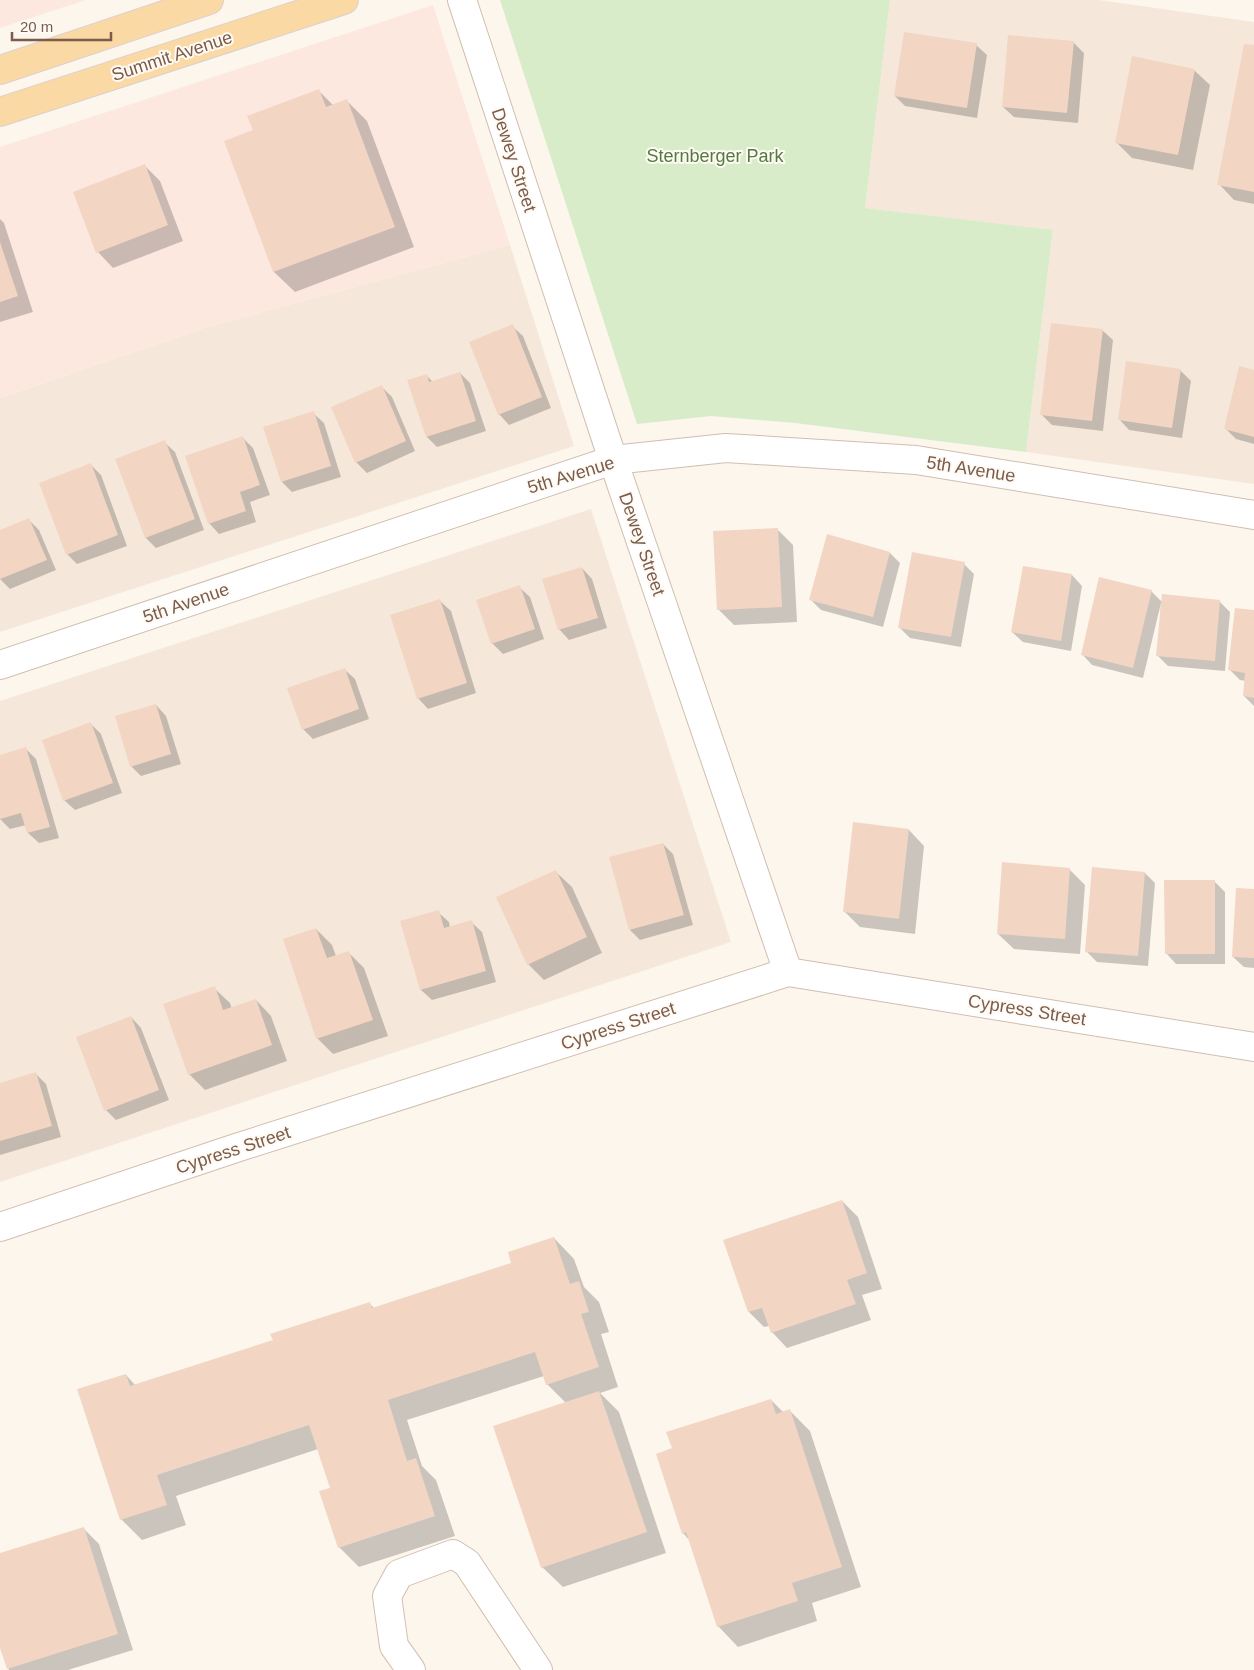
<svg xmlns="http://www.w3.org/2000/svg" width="1254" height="1670" font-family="Helvetica,sans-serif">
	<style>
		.residential { fill: #f5e8da }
		.commercial { fill: #fde8e0 }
		.green { fill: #d8ecc9 }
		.shadow { fill: #0003 }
		.building { fill: #f3d5c3 }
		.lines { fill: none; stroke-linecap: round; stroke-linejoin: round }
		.minor-casing { stroke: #d1beb0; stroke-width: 30 }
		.primary-casing { stroke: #dad1cd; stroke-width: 30 }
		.minor { stroke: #fff; stroke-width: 28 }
		.primary { stroke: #fbd9a5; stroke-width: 28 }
		.labels { text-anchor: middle; stroke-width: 4; stroke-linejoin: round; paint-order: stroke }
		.street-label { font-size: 18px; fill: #7a5c4d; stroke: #fffaf3 }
		.park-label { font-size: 18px; fill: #537a41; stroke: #fffaf3 }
	</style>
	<rect width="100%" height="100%" fill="#fdf6ec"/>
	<path class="residential" d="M890 0H1099L1254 22V484L1026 452 1053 231 865 208Z
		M510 245 574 446 0 632V398L207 327Z
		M591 509 731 942 0 1182V701Z"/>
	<path class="commercial" d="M0 0H86L0 28Z
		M433 5 510 245 207 327 0 398V147Z"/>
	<path class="green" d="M500 0H890L865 208 1053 230 1026 452 795 423 711 416 637 424Z"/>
	<path class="shadow" d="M1073 42 1084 53 1078 123 1014 117 1003 107Z
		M976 45 987 55 977 118 905 106 895 96Z
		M1254 47V204L1234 200 1219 184Z
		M1194 70 1210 85 1193 170 1132 158 1116 142Z
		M319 91 333 105 346 100 367 121 414 247 295 292 274 272 226 142 254 131Z
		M144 165 160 181 183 241 113 268 98 252Z
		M0 219 4 223 33 312 0 322Z
		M512 326 523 336 551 408 509 425 499 414Z
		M1102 330 1113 340 1103 431 1052 425 1042 415Z
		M1180 370 1191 381 1182 438 1129 430 1119 419Z
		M1254 371V444L1236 439 1226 429Z
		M460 373 470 383 486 431 437 447 427 437 426 375 433 382Z
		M381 386 392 397 415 451 367 473 356 462Z
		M313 413 324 423 341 477 292 492 282 482Z
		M243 438 253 448 270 495 250 502 256 522 219 534 209 523Z
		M164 442 175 452 204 530 156 548 146 538Z
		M91 465 101 475 127 546 77 564 67 554Z
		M29 520 39 530 56 570 10 589 0 579V531Z
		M777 529 793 545 797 622 734 625 718 609Z
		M890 553 900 563 883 627 821 610 810 599Z
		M964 564 974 574 961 647 910 638 899 627Z
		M582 568 592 579 607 628 569 640 559 629Z
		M1072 575 1082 586 1071 651 1023 642 1012 632Z
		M519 587 530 597 544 639 503 654 492 643Z
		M1151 591 1163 603 1220 602 1230 612 1225 671 1168 666 1158 656 1161 603 1143 678 1092 665 1082 654Z
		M440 601 451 611 476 693 428 709 418 698Z
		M1254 611V706L1244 696 1246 681 1240 680 1230 670Z
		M344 669 355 679 369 719 313 739 303 729Z
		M156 705 166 716 181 764 141 776 131 766Z
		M91 724 101 734 122 793 75 810 64 800Z
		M26 749 36 759 59 838 39 843 28 833 26 825 10 829 0 819V757Z
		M854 824 909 830 924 846 915 934 860 927 845 912Z
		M663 844 673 854 693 925 640 940 630 930Z
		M1069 869 1085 885 1080 954 1014 949 998 934Z
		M556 872 572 887 602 953 544 980 528 964Z
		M1145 873 1155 883 1148 966 1097 962 1086 951Z
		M1214 881 1225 892V964H1176L1166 953Z
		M1254 890V968L1244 967 1233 957Z
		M438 912 449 922 450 928 471 922 482 932 496 982 432 1000 421 990 402 922Z
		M316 929 332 945 336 956 348 952 364 968 388 1036 333 1054 317 1038Z
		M214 988 230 1003 232 1009 256 1000 271 1016 287 1061 205 1090 189 1074Z
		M131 1017 141 1028 169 1100 116 1120 106 1110Z
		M35 1073 46 1084 61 1137 0 1155V1084Z
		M842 1201 858 1217 882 1289 862 1295 871 1320 787 1348 772 1332 769 1326 764 1327 749 1312 725 1241Z
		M554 1238 574 1259 584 1287 599 1302 609 1332 601 1334 618 1387 600 1393 619 1412 666 1553 563 1587 542 1567 566 1403 547 1384 544 1376 407 1420 422 1466 436 1480 455 1536 359 1567 339 1547 331 1489 318 1449 176 1496 186 1525 142 1540 121 1519 126 1375 136 1386 274 1341 370 1304 375 1309 513 1264Z
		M771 1400 784 1413 790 1411 810 1431 861 1587 812 1603 817 1621 738 1647 718 1626 690 1541 683 1533 673 1449Z
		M84 1529 99 1544 133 1650 68 1670H9L0 1644V1555Z"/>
	<path class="building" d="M904 32 977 43 967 108 894 96Z
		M1008 35 1074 41 1067 113 1002 107Z
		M1244 44 1254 45V192L1217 185Z
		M1132 56 1195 69 1178 155 1115 143Z
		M319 89 326 107 347 99 395 227 273 272 224 141 253 130 247 116Z
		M145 164 168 225 96 253 73 192Z
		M0 242 18 296 0 302Z
		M1051 323 1103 329 1092 421 1040 415Z
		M513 324 542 397 498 415 469 342Z
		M1126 361 1181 369 1172 428 1118 420Z
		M1239 366 1254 370V437L1224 429Z
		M460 372 476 421 426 437 407 380 427 374 429 382Z
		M382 385 406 441 355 463 331 407Z
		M314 411 331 466 281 482 263 427Z
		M243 436 260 485 240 492 246 511 208 524 185 456Z
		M165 440 195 519 145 538 115 459Z
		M91 463 118 535 66 555 39 483Z
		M29 518 47 560 0 579V530Z
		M778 528 782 607 717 610 713 531Z
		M827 534 890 552 873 617 809 600Z
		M912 552 965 562 951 637 898 628Z
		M1023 566 1072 574 1061 641 1011 632Z
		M582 567 598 618 558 630 542 579Z
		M1099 577 1152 590 1133 668 1081 655Z
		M520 585 535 629 491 644 476 600Z
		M1162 594 1220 600 1215 661 1156 656Z
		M440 599 467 683 417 699 390 615Z
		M1235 608 1254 610V698L1243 696 1245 673 1228 670Z
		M345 668 359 709 302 730 287 688Z
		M156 704 171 754 130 767 115 716Z
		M91 722 113 783 63 801 42 740Z
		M26 747 50 827 27 833 21 813 0 819V755Z
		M853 822 909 829 899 919 843 912Z
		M663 843 684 915 629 930 609 857Z
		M1002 862 1070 868 1065 939 997 934Z
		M1092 867 1145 872 1138 956 1085 952Z
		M556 870 587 937 527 965 496 897Z
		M1164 880H1215V954H1165Z
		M1236 888 1254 889V958L1232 957Z
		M439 910 444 928 472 920 486 971 420 990 400 921Z
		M316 928 327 958 349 951 373 1020 316 1039 283 939Z
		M215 986 223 1010 256 999 272 1045 188 1075 163 1004Z
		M131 1016 159 1090 104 1111 76 1037Z
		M36 1072 52 1126 0 1141V1083Z
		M842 1200 867 1273 847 1280 856 1304 771 1333 762 1308 748 1312 723 1240Z
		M554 1237 570 1284 579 1281 589 1312 581 1314 599 1367 546 1385 535 1352 388 1400 407 1461 416 1458 435 1516 338 1548 319 1491 330 1488 309 1425 157 1475 167 1505 120 1520 77 1389 126 1374 130 1386 273 1340 270 1334 370 1302 372 1308 511 1263 508 1252Z
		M599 1391 647 1532 541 1568 493 1426Z
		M771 1399 776 1414 790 1409 842 1567 792 1583 798 1601 717 1627 686 1532 682 1534 656 1454 672 1448 666 1432Z
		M84 1527 118 1634 7 1669 0 1648V1553Z"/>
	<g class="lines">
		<defs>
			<path id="minor" d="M462 0 613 460 788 972
				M0 665 613 460 726 448 916 460 1254 515
				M0 1227 236 1148 788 972 1254 1047
				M411 1670 394 1646 387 1596 399 1574 453 1554 467 1563 538 1670"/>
			<path id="primary" d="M0 70 209 0
				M0 112 344 0"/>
		</defs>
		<use href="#minor" class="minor-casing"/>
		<use href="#primary" class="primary-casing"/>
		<use href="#minor" class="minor"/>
		<use href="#primary" class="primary"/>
	</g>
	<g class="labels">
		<g class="street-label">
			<text transform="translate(172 56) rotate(-18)" y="6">Summit Avenue</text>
			<text transform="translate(514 160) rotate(72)" y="6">Dewey Street</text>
			<text transform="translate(971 469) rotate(9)" y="6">5th Avenue</text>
			<text transform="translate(571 475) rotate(-17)" y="6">5th Avenue</text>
			<text transform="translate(642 544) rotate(71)" y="6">Dewey Street</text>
			<text transform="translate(186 603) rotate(-19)" y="6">5th Avenue</text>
			<text transform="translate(1027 1010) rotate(9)" y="6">Cypress Street</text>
			<text transform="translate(618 1026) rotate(-18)" y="6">Cypress Street</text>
			<text transform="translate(233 1150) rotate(-18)" y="6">Cypress Street</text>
		</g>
		<g class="park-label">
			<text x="715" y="162">Sternberger Park</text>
		</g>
	</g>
	<path d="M12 32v8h99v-8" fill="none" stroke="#7a5c4d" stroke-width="2.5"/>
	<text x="20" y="32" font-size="15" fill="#7a5c4d" stroke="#fffaf3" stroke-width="4" paint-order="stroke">20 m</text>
</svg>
